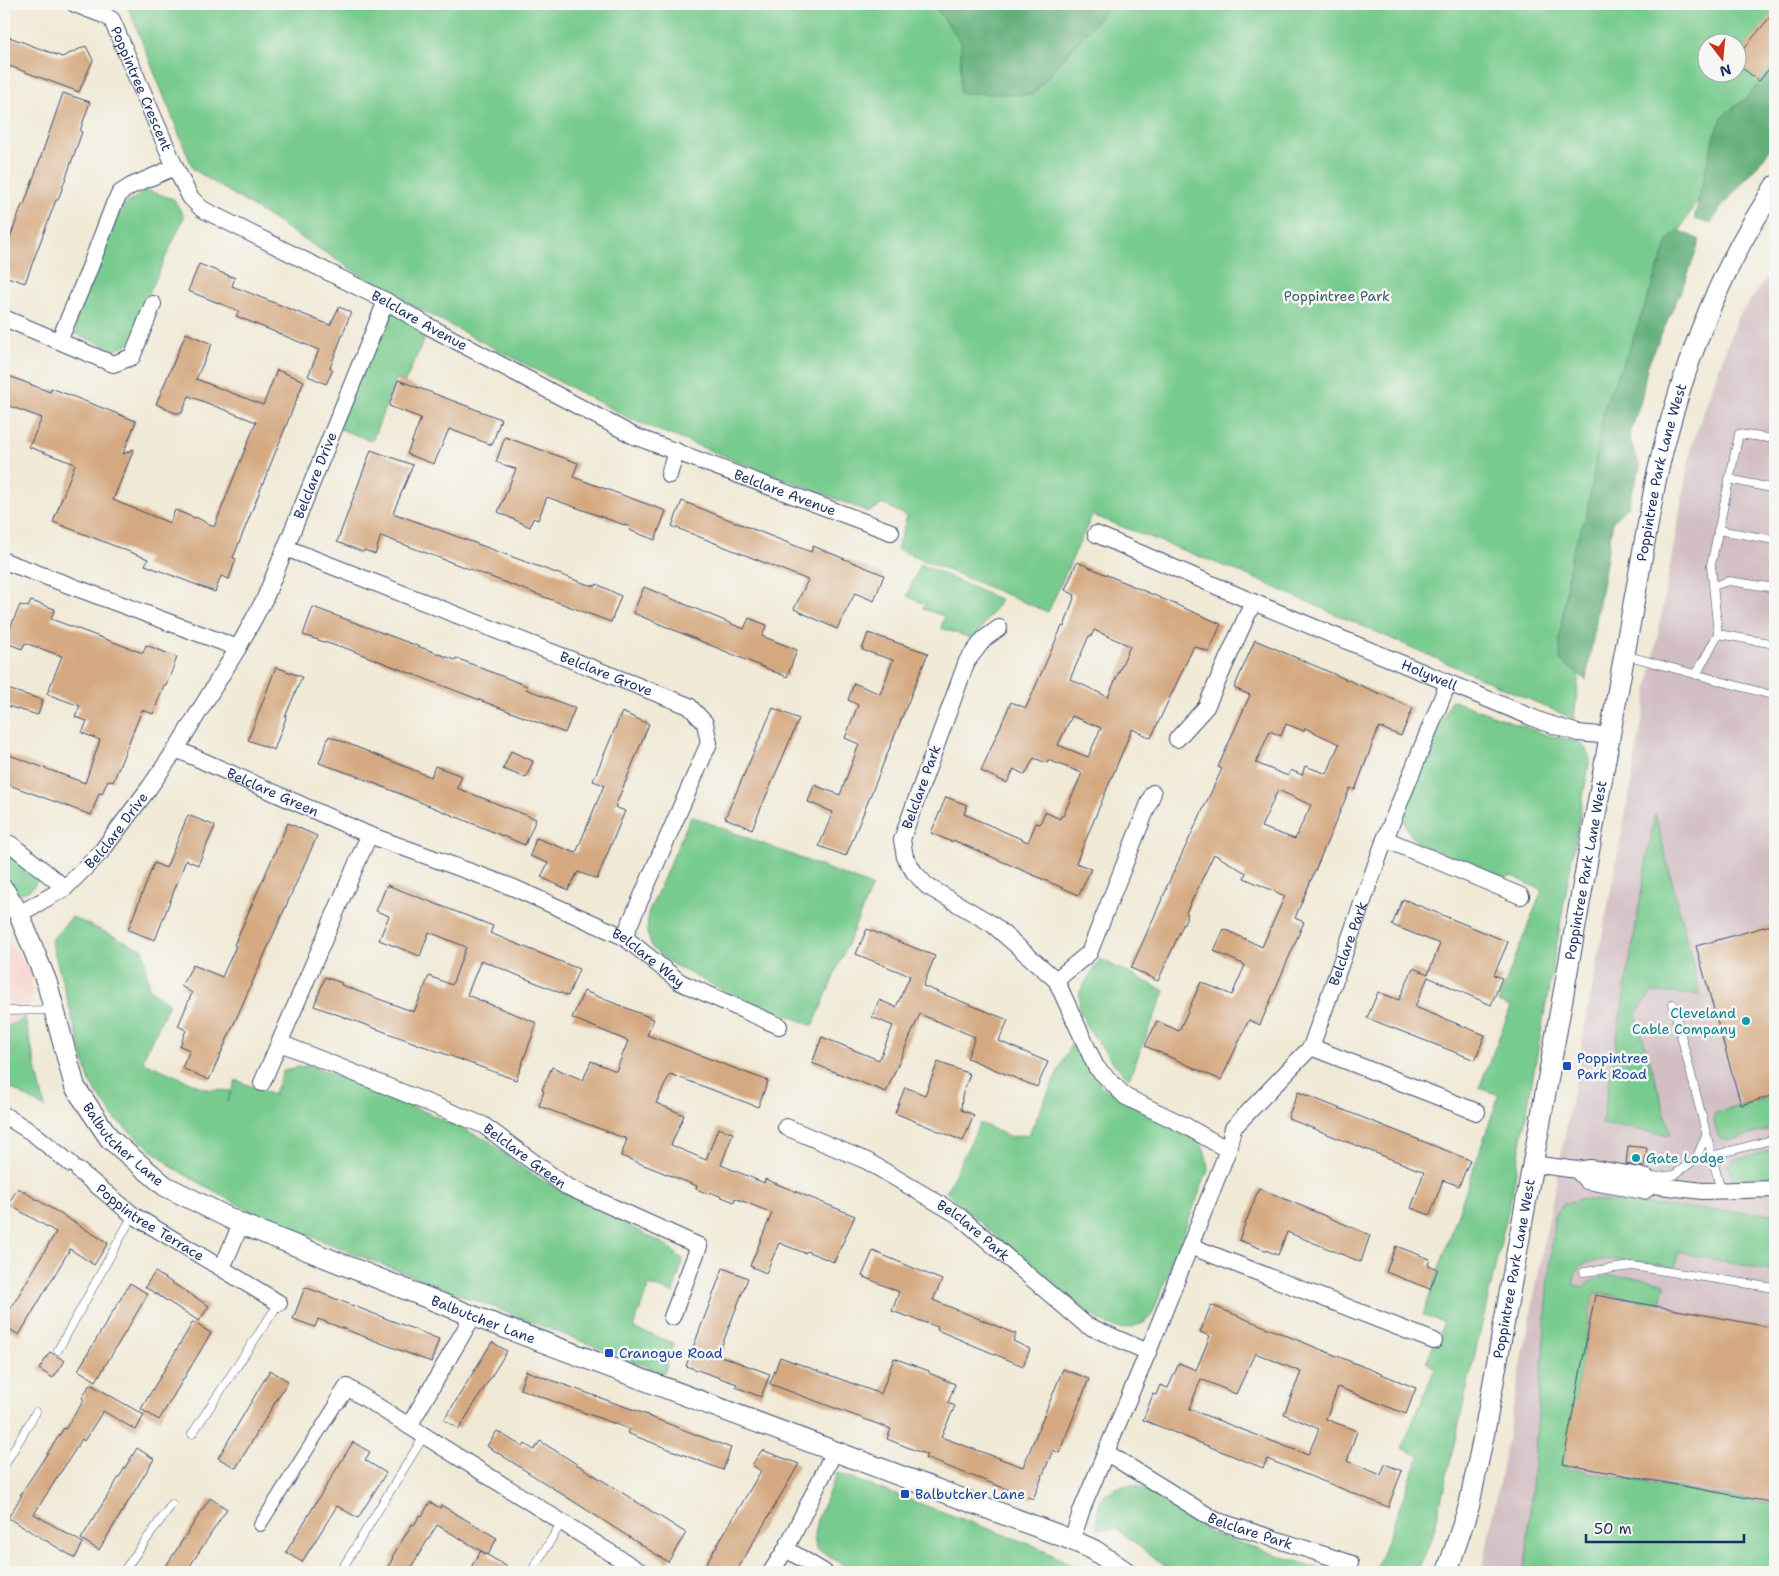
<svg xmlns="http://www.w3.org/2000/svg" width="1779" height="1576" font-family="'Shantell Sans',sans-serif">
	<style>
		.built { fill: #f7d0ca }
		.industrial { fill: #d2bec2 }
		.green { fill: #78cb8e; stroke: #4a7d76; fill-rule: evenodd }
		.forest { fill: #62af79; stroke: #3e6f6c }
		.building { fill: #d4a880; fill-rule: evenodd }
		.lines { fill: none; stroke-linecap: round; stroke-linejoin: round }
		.service-casing { stroke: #3b4b70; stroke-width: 9 }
		.pedestrian-casing { stroke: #3b4b70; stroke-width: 14 }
		.minor-casing { stroke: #3b4b70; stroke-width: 18 }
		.tertiary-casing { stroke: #3b4b70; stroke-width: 22 }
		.service { stroke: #fff; stroke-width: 8 }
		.pedestrian { stroke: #fff; stroke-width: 12 }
		.minor { stroke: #fff; stroke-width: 16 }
		.tertiary { stroke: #fff; stroke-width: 20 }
		.culture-dot { fill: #0f9aa8; stroke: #f6f6f2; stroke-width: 2 }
		.transit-dot { fill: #1a4fb4; stroke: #f6f6f2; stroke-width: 2 }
		.labels { text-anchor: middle; stroke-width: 5; stroke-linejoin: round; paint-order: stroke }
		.street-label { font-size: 14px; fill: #1b2f5e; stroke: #f6f6f2 }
		.park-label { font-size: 14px; fill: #375e6c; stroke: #f6f6f2 }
		.culture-label { font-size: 14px; fill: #0d838f; stroke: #f6f6f2; text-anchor: end }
		.transit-label { font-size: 14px; fill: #164399; stroke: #f6f6f2; text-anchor: start }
	</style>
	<rect width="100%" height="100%" fill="#f6f6f2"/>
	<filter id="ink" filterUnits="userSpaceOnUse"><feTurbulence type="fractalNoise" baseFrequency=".02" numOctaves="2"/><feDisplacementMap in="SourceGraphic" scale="10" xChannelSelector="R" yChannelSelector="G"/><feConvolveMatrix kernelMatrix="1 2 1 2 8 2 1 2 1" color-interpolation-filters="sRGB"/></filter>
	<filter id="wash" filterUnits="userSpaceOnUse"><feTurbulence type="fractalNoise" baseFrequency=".0096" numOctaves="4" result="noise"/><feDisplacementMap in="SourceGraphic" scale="20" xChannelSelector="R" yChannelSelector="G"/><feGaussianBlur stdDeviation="1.12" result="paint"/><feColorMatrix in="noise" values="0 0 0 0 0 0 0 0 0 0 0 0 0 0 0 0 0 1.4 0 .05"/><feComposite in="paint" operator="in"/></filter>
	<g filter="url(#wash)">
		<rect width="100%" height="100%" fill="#f0e9d5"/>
		<path class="built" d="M4 941 14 948 32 973V997L25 1018 4 1028Z"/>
		<path class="industrial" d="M1775 266V1572H1482L1630 789 1692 444 1736 320Z"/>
		<path class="green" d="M127 4H1775V68L1680 230 1608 406 1574 719 1242 573 1092 515 1048 612 897 549 907 516 883 504 869 512 637 422 392 295 193 169ZM1706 42H1736V72H1706Z
			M146 190 174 199 184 217 147 298 130 343 115 350 76 334V316L121 207Z
			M387 306 430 327 405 382 396 379 372 441 337 428Z
			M920 564 1001 600 974 639 941 628 944 616 923 609 925 604 907 596Z
			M1451 700 1547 735 1580 742 1586 749 1590 758 1512 1194 1433 1535 1417 1572H1375L1419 1456 1402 1448 1435 1368 1426 1362 1444 1322 1423 1315 1499 1095 1479 1088 1511 1007 1498 1002 1542 890 1512 876 1504 878 1417 843C1406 830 1404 824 1404 807Z
			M1655 813 1700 995 1652 992 1636 1014 1671 1135 1602 1124Z
			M691 816 872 886 813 1026 761 1004 753 1006 672 964 653 949 647 933 648 914Z
			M4 853 29 866 39 877C34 888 29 892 18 894L4 879Z
			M72 917 144 950 149 988 169 1004 142 1061 206 1089 231 1091 227 1103 236 1080 273 1095 284 1070 309 1065 388 1095 489 1141 525 1170 556 1188 664 1244 683 1259 673 1293 649 1285 633 1328 674 1343 664 1373 355 1254 252 1212 175 1169 115 1119 90 1083 51 940Z
			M1100 959 1165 991 1129 1078 1115 1065 1087 1028 1079 1008 1080 991Z
			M25 1018 45 1108 4 1084V1028Z
			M1071 1044 1103 1088 1193 1133C1203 1145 1207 1154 1208 1170L1152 1315 1144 1323 1131 1327 1120 1329 1108 1325 1067 1299 946 1192 980 1123 1011 1137 1029 1134Z
			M1775 1096V1110L1773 1111 1775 1128 1727 1141 1719 1138 1713 1119 1715 1113Z
			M1775 1149V1178L1733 1181 1728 1165 1734 1160Z
			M1579 1199 1722 1211 1775 1214V1272L1678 1252 1675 1268 1669 1266C1648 1263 1597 1253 1580 1267 1576 1271 1574 1279 1573 1285L1585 1287C1600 1267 1644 1280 1665 1283L1661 1304 1594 1293 1593 1294 1564 1468 1775 1505V1572H1525L1554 1217 1562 1205Z
			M837 1473 1035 1546 1086 1572H855L816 1549 814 1534 817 1520Z
			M1130 1485 1143 1488 1212 1534 1331 1572H1172L1117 1529H1097C1096 1502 1101 1489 1130 1485Z"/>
		<path class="forest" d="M933 4H1111L1032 95 960 93 961 42Z
			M1775 67V141L1763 159 1720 209 1711 224 1694 219 1714 135 1724 115 1746 98Z
			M1678 230 1700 240 1686 279 1647 367 1641 400 1629 437 1640 467 1628 506 1613 521 1586 680 1560 660V635L1571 555 1587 513 1605 403 1628 352 1669 239Z"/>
		<g id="blocks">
			<path class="building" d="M1775 11V62L1759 81 1736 63V58Z
				M4 35 62 57 86 46 93 60 79 92 4 64Z
				M63 93 90 102 80 131 82 132 58 200H56L25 283 4 276V254L22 205H24Z
				M199 264 235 278 232 286 330 325 339 307 351 312 330 368 333 370 326 384 308 376 319 350 236 316 239 311 188 291Z
				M186 333 212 344 196 379 263 405 277 370 304 381 233 558 236 559 229 579 221 576 215 592 145 565 148 559 53 522 75 464 29 447 42 418 4 404V374L50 392 51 388 136 421 123 454 134 449 113 500 170 523 175 510 195 518 196 517 214 527 256 422 189 396 182 413H175L156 404Z
				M398 380 501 419 492 445 449 429 434 464 407 454 421 418 389 406Z
				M505 437 578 463 573 477 666 511 655 540 629 530 630 527 547 497 538 520 533 518 530 527 498 512 516 469 496 462Z
				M371 450 413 465 393 513 586 584 596 586 597 584 621 596 611 622 381 536 375 554 364 550 363 552 337 542Z
				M682 501 811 552 813 546 884 575 874 601 855 593 837 629 794 609 808 580 672 526Z
				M1077 562 1221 624 1209 652 1194 646 1151 738 1132 729 1076 863 1091 869 1079 895 953 840 952 842 931 833 946 797 967 805 964 814 1028 842 1036 823 1040 824 1045 812 1060 819 1061 816H1063L1082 773 1048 760 1047 763 1034 758 1025 775 1014 769 1007 783 981 771 1011 702 1026 708 1062 626 1064 627 1075 595 1065 590ZM1094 630 1130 646 1108 697 1070 679 1089 636 1091 637ZM1072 716 1101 728 1088 757 1058 745Z
				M644 587 744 629 749 618 767 625 762 636 797 650 787 677 633 613Z
				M31 601 55 609 51 619 143 653 146 645 177 657 166 686 164 685 153 714 142 710 113 782 108 780 102 794 99 793 91 815 4 783V753L85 783 100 740 82 733 87 721 75 717 80 706 47 694 62 656 25 643 22 649 4 642 20 605 28 607Z
				M313 607 455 660 456 658 527 686 526 689 575 708 565 733 340 646 339 647 303 635Z
				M868 633 928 653 846 856 819 846 833 812 808 802 814 785 840 795 859 744 845 738 858 705 848 700 854 683 880 694 893 660 862 650Z
				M1255 640 1413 708 1401 736 1379 727 1355 790 1350 788 1295 918 1304 922 1260 1025 1249 1020 1221 1080 1145 1046 1157 1021 1179 1031 1201 982 1232 995 1245 965 1214 951 1224 929 1262 947 1285 896 1244 878 1246 873 1214 854 1186 913 1188 914 1158 981 1131 968 1167 888H1166L1222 769 1218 767 1250 695 1234 688ZM1286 724 1304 731 1305 728 1339 744 1327 774 1305 766 1302 775 1291 770 1288 776 1256 763 1270 731 1281 736ZM1278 790 1311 805 1295 839 1261 827Z
				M276 667 302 677 285 717 286 718 274 750 248 740Z
				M4 688 43 700 38 715 4 705Z
				M773 708 799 719 752 829 725 818Z
				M622 712 649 724 615 807 625 811 597 879 578 872 568 890 541 877 548 863 530 856 536 838 576 853 604 785 593 781Z
				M329 736 431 777 435 766 462 776 457 788 536 819 525 845 354 775 319 763Z
				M511 751 533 761 526 778 503 769Z
				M188 815 215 826 198 865 186 860 155 940 128 930 154 863 166 868Z
				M288 823 317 836 209 1080 182 1068 190 1050 180 1046 186 1030 178 1026 192 993 181 986 193 965 222 977 236 946 234 945Z
				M387 885 493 926 490 933 579 969 568 996 481 960 467 995 537 1023 516 1080 314 1006 325 977 342 983 341 985 414 1012 429 976 452 985 466 947 429 932 420 956 379 940 389 916 376 911Z
				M1403 899 1508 942 1494 975 1502 978 1491 1005 1428 977 1415 1007 1485 1035 1475 1060 1367 1018 1378 992 1399 1000 1413 968 1428 974 1440 944 1392 925Z
				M1775 924V1095L1741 1105 1696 946Z
				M867 929 935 956 923 986 1008 1020 999 1041 1048 1062 1037 1087 967 1058 975 1037 920 1014 886 1092 812 1063 822 1037 879 1060 893 1026 872 1017 879 1000 896 1007 910 976 856 954Z
				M584 991 654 1019 647 1035 768 1081 758 1107 670 1074 656 1103 684 1115 671 1145 706 1160 718 1128 733 1133 721 1165 764 1183 765 1179 855 1216 834 1262 806 1251 805 1253 779 1243 766 1273 750 1266 772 1213 735 1198 734 1202 710 1192 709 1194 696 1189 697 1186 621 1156 627 1139 539 1106 544 1091 542 1090 552 1067 583 1080 591 1061 616 1071 628 1041 572 1018Z
				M938 1062 970 1074 962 1096 961 1110 974 1115 963 1141 895 1113 905 1087 925 1095Z
				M1298 1092 1470 1160 1459 1186 1443 1180 1430 1215 1411 1208 1424 1172 1289 1119 1288 1117Z
				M1628 1146 1647 1148 1644 1167 1626 1164Z
				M18 1188 108 1243 94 1265 70 1249 19 1335 4 1326V1320L56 1232 8 1204Z
				M1259 1188 1370 1235 1361 1262 1287 1232 1278 1255 1239 1240Z
				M1396 1246 1430 1259 1428 1265 1438 1269 1430 1289 1386 1272Z
				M873 1251 942 1280 933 1300 1016 1334 1013 1341 1030 1349 1023 1366 937 1330 938 1327 892 1311 899 1292 862 1276Z
				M723 1268 748 1278 718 1355 770 1374 761 1397 736 1387 737 1384 686 1366Z
				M155 1272 209 1306 199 1321 145 1287Z
				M130 1283 148 1294 96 1381 78 1370Z
				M305 1287 439 1339 431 1362 318 1319 315 1327 293 1319Z
				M1595 1295 1775 1328V1503L1563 1464Z
				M1211 1305 1416 1388 1406 1414 1338 1387 1326 1419 1357 1431 1347 1461 1381 1475 1385 1464 1402 1471 1388 1507 1267 1459 1263 1468 1143 1420 1153 1394 1156 1395 1160 1385 1168 1388 1179 1363 1196 1370 1210 1336 1200 1332ZM1255 1353 1301 1372 1284 1414 1319 1429 1308 1455 1189 1409 1201 1379 1236 1394Z
				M193 1322 211 1333 159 1420 141 1409Z
				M492 1342 507 1351 459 1429 444 1420Z
				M50 1352 65 1361 53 1378 39 1369Z
				M780 1357 881 1394 894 1358 929 1371V1373L955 1384 948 1403 955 1406 941 1437 1023 1467 1063 1369 1089 1379 1059 1453 1053 1450 1033 1499 925 1458 927 1455 887 1439 891 1429 770 1384Z
				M270 1370 288 1381 236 1468 218 1458Z
				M526 1371 648 1415V1416L731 1448 723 1470 627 1433 629 1429 520 1389Z
				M90 1384 144 1415 136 1430 103 1411 84 1441 82 1439 34 1514 83 1543 75 1558 8 1518 22 1495H20L64 1428 65 1429 84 1400 82 1398Z
				M497 1431 523 1447 525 1444 534 1450 540 1441 686 1533 668 1562 487 1446Z
				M353 1442 370 1452 365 1460 386 1473 358 1518 337 1506 302 1562 286 1552Z
				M137 1448 154 1459 99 1550 81 1539Z
				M762 1450 799 1464 736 1572H701L761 1471 752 1465Z
				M210 1498 227 1509 186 1572H162Z
				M430 1502 440 1508 441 1505 497 1538 488 1555 437 1525 408 1572H385L393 1558 392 1557 412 1524 414 1525 420 1515 422 1516Z
				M481 1551 516 1572H468Z"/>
		</g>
	</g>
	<g filter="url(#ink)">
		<use href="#blocks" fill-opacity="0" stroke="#3b4b70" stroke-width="1"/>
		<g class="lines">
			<defs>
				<path id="service" d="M1729 479 1775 489
					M1718 530 1775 540
					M1713 586 1729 581 1775 588
					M1718 634 1775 644
					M1625 655 1775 696
					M1696 675 1718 634 1711 565 1739 434 1775 439
					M1673 1004 1721 1191
					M4 1011 54 1010
					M1711 1156 1775 1139
					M1647 1178 1674 1175 1696 1159 1706 1135
					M1584 1272 1632 1266 1775 1288
					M58 1350 133 1215
					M192 1434 279 1303
					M4 1466 36 1412
					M123 1572 172 1504
					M340 1572 424 1436
					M531 1572 562 1522"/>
				<path id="pedestrian" d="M260 1525 338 1401"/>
				<g id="minor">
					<path id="s1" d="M75 4 106 16 112 20 175 167"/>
					<path d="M4 318 113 364 132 357 153 304"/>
					<path id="s2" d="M59 341 87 275 114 204 120 193 131 186 175 167 190 197 202 209 386 301 430 327 634 436 891 532"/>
					<path d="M669 475 676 451"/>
					<path id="s3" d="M1096 534 1253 602 1543 722 1578 733 1611 736"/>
					<path id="s4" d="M286 548 689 706 705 723 709 743 624 937"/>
					<path d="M4 561 238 648"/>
					<path d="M999 628 984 639 967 661 907 825 902 840 905 857 914 872 927 886 992 924 1056 980 1096 1067 1126 1097 1184 1125 1228 1150"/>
					<path d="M1177 739 1206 707 1253 602"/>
					<path id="s5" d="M176 749 369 835 512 887 624 937 680 982 779 1026"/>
					<path d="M1385 839 1521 896"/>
					<path d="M4 841 12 845 65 888"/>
					<path id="s6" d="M19 914 65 888 101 852 149 788 176 749 238 648 265 598 386 301"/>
					<path d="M1056 980 1089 953 1153 793"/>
					<path id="s7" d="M280 1043 483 1125 566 1186 699 1246 672 1317"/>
					<path d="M1311 1047 1477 1112"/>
					<path d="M262 1083 369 835"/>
					<path d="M4 1115 34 1134 71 1164"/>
					<path id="s8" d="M786 1127 867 1161 958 1215 1086 1325 1148 1352"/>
					<path d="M1533 1164 1577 1170 1590 1168 1639 1176 1647 1178 1652 1185"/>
					<path d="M1577 1170 1587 1181 1644 1191 1652 1185 1703 1191 1775 1189"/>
					<path id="s9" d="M79 1171 133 1215 279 1303"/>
					<path d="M1190 1246 1434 1341"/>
					<path d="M222 1268 241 1224"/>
					<path d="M338 1401 347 1387 641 1572"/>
					<path d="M409 1426 473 1316"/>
					<path id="s10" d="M1107 1453 1215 1520 1350 1563"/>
					<path id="s11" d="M1072 1540 1082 1509 1148 1352 1228 1150 1233 1128 1311 1047 1385 839 1448 683"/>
					<path d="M786 1549 824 1572"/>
					<path d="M771 1572 786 1549 835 1450"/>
				</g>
				<g id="tertiary">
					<path id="s12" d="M4 890 19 914 47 983 75 1087 110 1139 165 1186 241 1224 473 1316 1072 1540 1094 1550 1126 1572"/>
					<path id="s13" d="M1447 1572 1469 1506 1485 1429 1656 479C1674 399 1700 321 1738 249 1749 227 1763 207 1775 186"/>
				</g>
			</defs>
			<use href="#service" class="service-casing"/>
			<use href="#pedestrian" class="pedestrian-casing"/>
			<use href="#minor" class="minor-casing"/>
			<use href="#tertiary" class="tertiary-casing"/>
			<use href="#service" class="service"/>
			<use href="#pedestrian" class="pedestrian"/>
			<use href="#minor" class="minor"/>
			<use href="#tertiary" class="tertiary"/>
		</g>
	</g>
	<g class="culture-dot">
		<circle cx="1746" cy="1021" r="5"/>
		<circle cx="1636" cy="1158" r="5"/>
	</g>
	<g class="transit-dot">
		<rect x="1562" y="1061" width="10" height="10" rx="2.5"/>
		<rect x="604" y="1348" width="10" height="10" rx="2.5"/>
		<rect x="900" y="1489" width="10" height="10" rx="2.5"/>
	</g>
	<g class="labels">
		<g class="street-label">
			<text dy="5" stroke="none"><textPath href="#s1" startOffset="115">Poppintree Crescent</textPath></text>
			<text dy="5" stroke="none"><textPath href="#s2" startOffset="516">Belclare Avenue</textPath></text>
			<text dy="5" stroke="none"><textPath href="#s13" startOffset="1121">Poppintree Park Lane West</textPath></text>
			<text dy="5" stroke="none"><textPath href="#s6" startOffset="539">Belclare Drive</textPath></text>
			<text dy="5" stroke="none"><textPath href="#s2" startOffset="921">Belclare Avenue</textPath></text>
			<text dy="5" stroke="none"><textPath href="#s4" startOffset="344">Belclare Grove</textPath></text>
			<text dy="5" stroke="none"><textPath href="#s3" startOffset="362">Holywell</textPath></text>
			<text transform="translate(921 787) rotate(-70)" y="5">Belclare Park</text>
			<text dy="5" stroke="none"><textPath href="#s5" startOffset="106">Belclare Green</textPath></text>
			<text dy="5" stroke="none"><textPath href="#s6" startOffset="130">Belclare Drive</textPath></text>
			<text dy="5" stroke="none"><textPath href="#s13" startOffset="716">Poppintree Park Lane West</textPath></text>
			<text dy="5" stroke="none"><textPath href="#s11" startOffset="665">Belclare Park</textPath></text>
			<text dy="5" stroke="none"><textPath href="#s5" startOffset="518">Belclare Way</textPath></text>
			<text dy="5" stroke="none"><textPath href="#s12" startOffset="286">Balbutcher Lane</textPath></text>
			<text dy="5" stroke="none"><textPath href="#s7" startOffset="271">Belclare Green</textPath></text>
			<text dy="5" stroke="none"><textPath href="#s9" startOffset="88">Poppintree Terrace</textPath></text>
			<text dy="5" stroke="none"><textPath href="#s8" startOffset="215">Belclare Park</textPath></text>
			<text dy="5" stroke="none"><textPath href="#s13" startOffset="311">Poppintree Park Lane West</textPath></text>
			<text dy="5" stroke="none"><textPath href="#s12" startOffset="691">Balbutcher Lane</textPath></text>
			<text dy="5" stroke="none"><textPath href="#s10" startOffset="164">Belclare Park</textPath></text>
		</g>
		<g class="park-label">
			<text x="1337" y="301">Poppintree Park</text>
		</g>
		<g class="culture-label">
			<text x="1736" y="1018">Cleveland<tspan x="1736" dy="16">Cable Company</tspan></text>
			<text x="1646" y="1163" text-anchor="start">Gate Lodge</text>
		</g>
		<g class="transit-label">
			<text x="1577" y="1063">Poppintree<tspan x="1577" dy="16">Park Road</tspan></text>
			<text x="619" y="1358">Cranogue Road</text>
			<text x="915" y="1499">Balbutcher Lane</text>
		</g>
	</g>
	<rect width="1779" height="1576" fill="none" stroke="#f6f6f2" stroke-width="20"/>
	<g transform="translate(1722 58) rotate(164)"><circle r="24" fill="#f6f6f2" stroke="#9ea6b7"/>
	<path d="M0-4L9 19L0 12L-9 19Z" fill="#c8321e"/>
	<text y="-8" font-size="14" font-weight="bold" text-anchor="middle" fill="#1b2f5e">N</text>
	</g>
	<path d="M1586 1534v8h158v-8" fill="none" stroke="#1b2f5e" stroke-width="2.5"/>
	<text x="1594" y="1534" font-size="15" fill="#1b2f5e" stroke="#f6f6f2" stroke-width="4" paint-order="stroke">50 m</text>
</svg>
